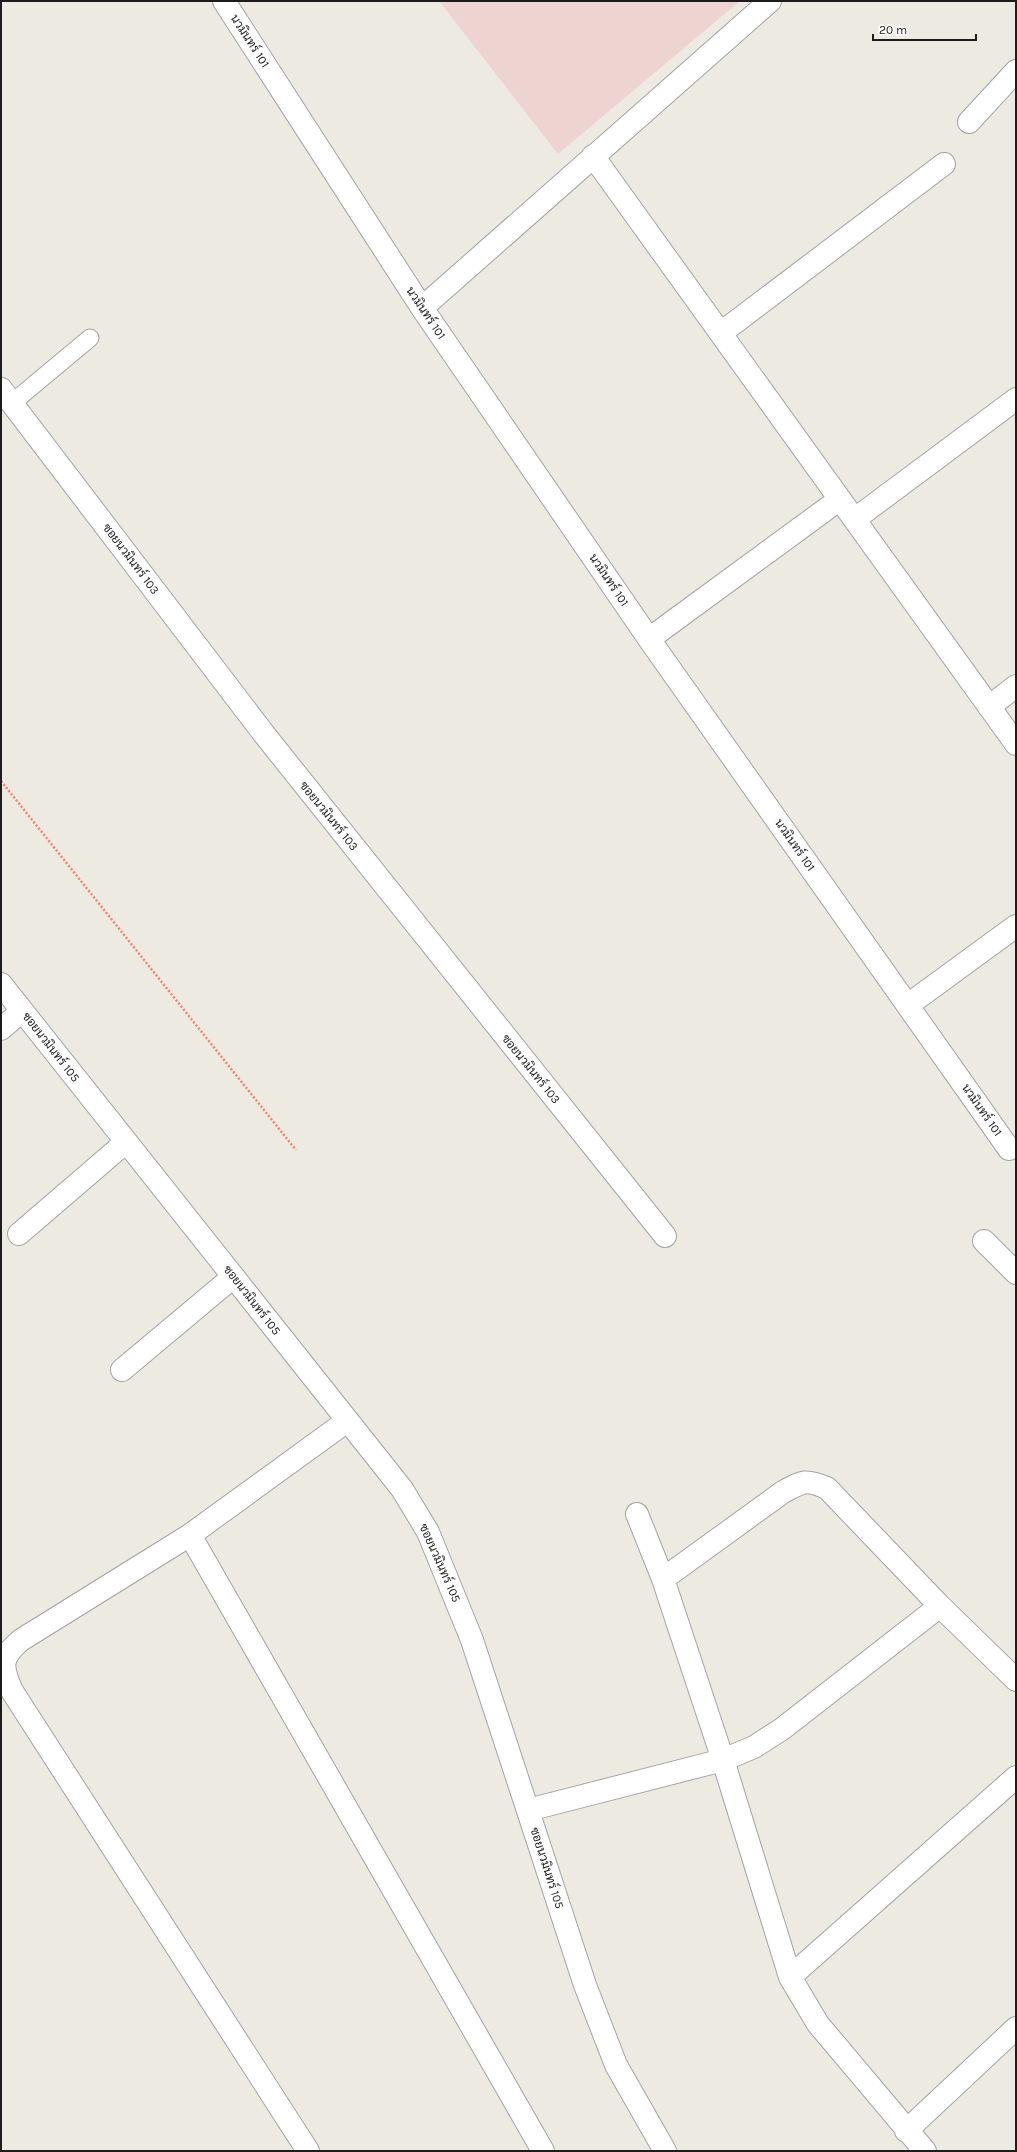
<svg xmlns="http://www.w3.org/2000/svg" width="1017" height="2152" font-family="Karla,Sarabun,sans-serif">
	<style>
		.commercial { fill: #eed4d1 }
		.lines { fill: none; stroke-linecap: round; stroke-linejoin: round }
		.service-casing { stroke: #a3a3a3; stroke-width: 19 }
		.minor-casing { stroke: #a3a3a3; stroke-width: 24 }
		.path { stroke: #f7806a; stroke-width: 2.5; stroke-dasharray: 2 2; stroke-linecap: butt }
		.service { stroke: #fff; stroke-width: 17 }
		.minor { stroke: #fff; stroke-width: 22 }
		.labels { text-anchor: middle; stroke-width: 4; stroke-linejoin: round; paint-order: stroke }
		.street-label { font-size: 12px; fill: #1c1c1c; stroke: #fff }
	</style>
	<rect width="100%" height="100%" fill="#edeae2"/>
	<path class="commercial" d="M439 1H740L558 154Z"/>
	<g class="lines">
		<defs>
			<path id="service" d="M12 403 90 338"/>
			<path id="minor" d="M224 1 422 308 649 639 1009 1149
				M969 122 1016 71
				M593 156 1016 744
				M422 308 770 1
				M721 333 944 164
				M1 389 264 734 665 1236
				M855 519 1016 399
				M649 639 840 499
				M989 707 1016 686
				M1 984 402 1489 428 1532 472 1640 585 1985 616 2065 665 2151
				M908 1005 1016 926
				M1 1029 22 1011
				M19 1234 126 1142
				M984 1241 1016 1273
				M122 1370 233 1277
				M637 1514 663 1579 723 1760 790 1977 818 2024 925 2151
				M190 1535 543 2151
				M663 1579 783 1492C803 1481 806 1479 827 1488L940 1606 1016 1680
				M528 1810 723 1760 754 1747 782 1729 940 1606
				M790 1977 1016 1777
				M906 2131 1016 2028
				M308 2151 12 1691C1 1666 0 1658 21 1640L190 1535 347 1421"/>
		</defs>
		<use href="#service" class="service-casing"/>
		<use href="#minor" class="minor-casing"/>
		<path class="path" d="M1 781 296 1150"/>
		<use href="#service" class="service"/>
		<use href="#minor" class="minor"/>
	</g>
	<g class="labels">
		<g class="street-label">
			<text transform="translate(250 41) rotate(57)" y="4">นวมินทร์ 101</text>
			<text transform="translate(426 313) rotate(56)" y="4">นวมินทร์ 101</text>
			<text transform="translate(131 559) rotate(53)" y="4">ซอยนวมินทร์ 103</text>
			<text transform="translate(609 580) rotate(56)" y="4">นวมินทร์ 101</text>
			<text transform="translate(329 816) rotate(51)" y="4">ซอยนวมินทร์ 103</text>
			<text transform="translate(795 845) rotate(55)" y="4">นวมินทร์ 101</text>
			<text transform="translate(51 1047) rotate(52)" y="4">ซอยนวมินทร์ 105</text>
			<text transform="translate(531 1069) rotate(51)" y="4">ซอยนวมินทร์ 103</text>
			<text transform="translate(982 1110) rotate(55)" y="4">นวมินทร์ 101</text>
			<text transform="translate(252 1300) rotate(52)" y="4">ซอยนวมินทร์ 105</text>
			<text transform="translate(440 1563) rotate(66)" y="4">ซอยนวมินทร์ 105</text>
			<text transform="translate(547 1868) rotate(72)" y="4">ซอยนวมินทร์ 105</text>
		</g>
	</g>
	<rect width="1017" height="2152" fill="none" stroke="#1c1c1c" stroke-width="4"/>
	<path d="M873 34v6h103v-6" fill="none" stroke="#1c1c1c" stroke-width="2"/>
	<text x="879" y="34" font-size="12" fill="#1c1c1c" stroke="#ffffff" stroke-width="3" paint-order="stroke">20 m</text>
</svg>
